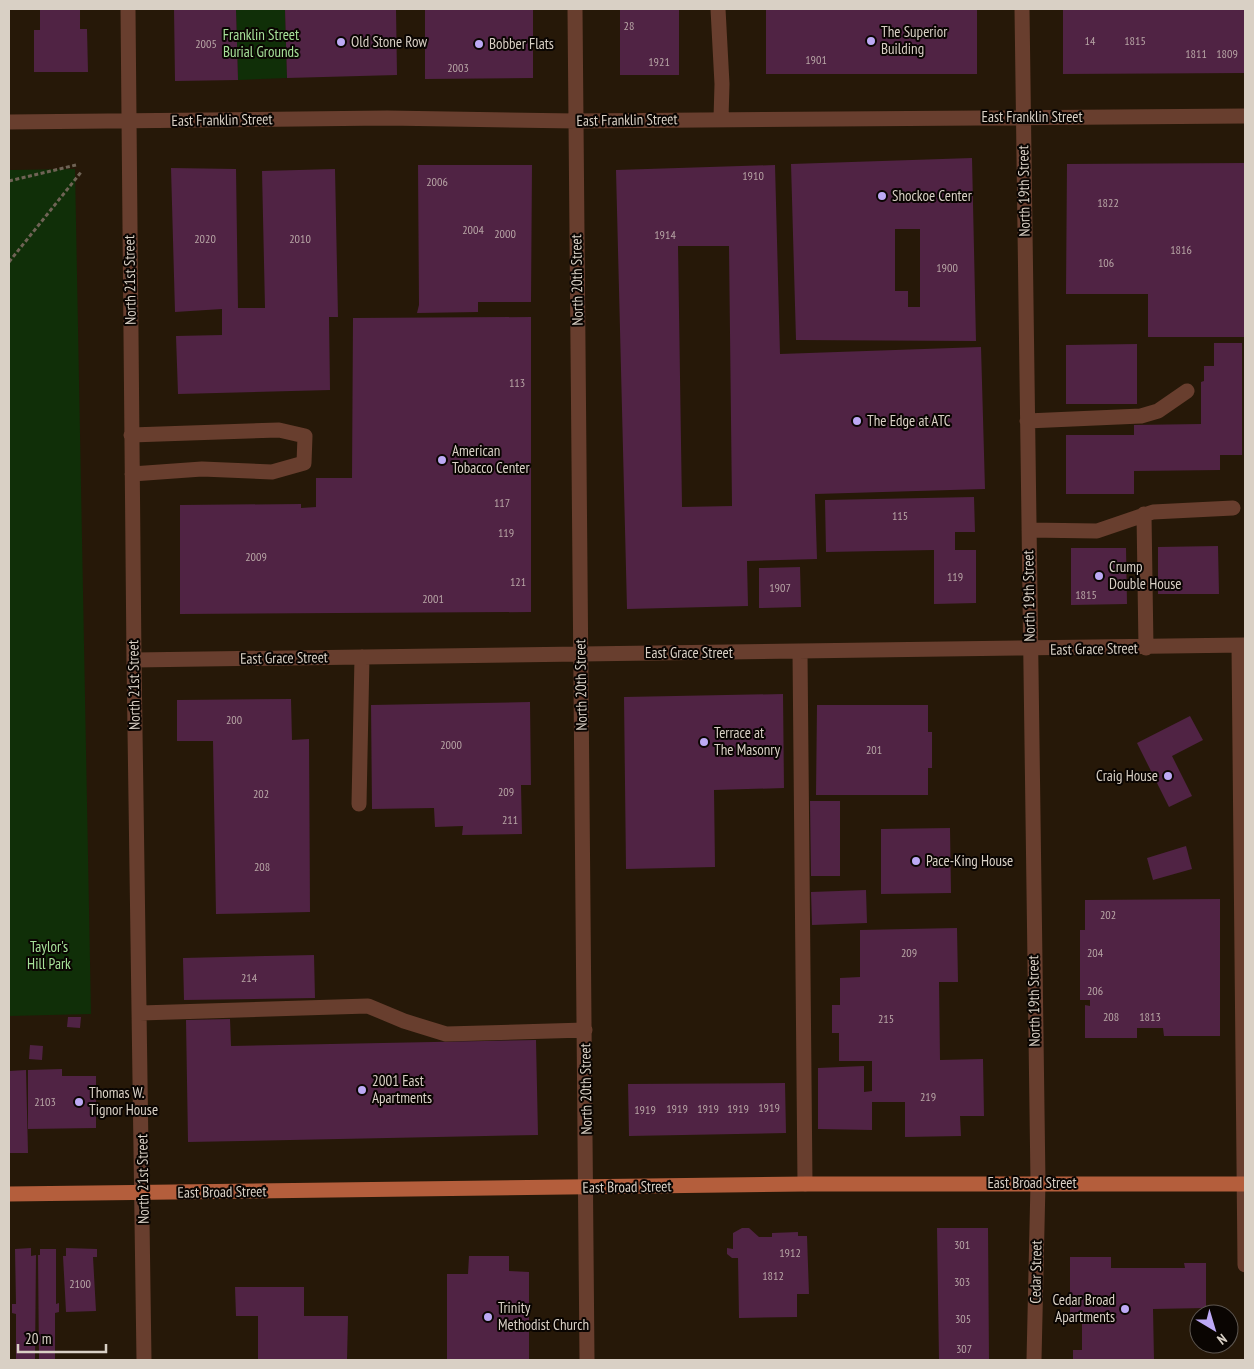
<svg xmlns="http://www.w3.org/2000/svg" width="1254" height="1369" font-family="'PT Sans Narrow',sans-serif">
	<style>
		.green { fill: #102f08 }
		.building { fill: #502344; fill-rule: evenodd }
		.lines { fill: none; stroke-linecap: round; stroke-linejoin: round }
		.path { stroke: #6f6355; stroke-width: 3; stroke-dasharray: 4 2.5; stroke-linecap: butt }
		.minor { stroke: #683e2e; stroke-width: 15 }
		.major { stroke: #b45e3c; stroke-width: 15 }
		.poi-dot { fill: #bda9f5; stroke: #0a0502; stroke-width: 2 }
		.labels { text-anchor: middle; stroke-width: 4; stroke-linejoin: round; paint-order: stroke }
		.number-label { font-size: 12px; fill: #b7a5a5 }
		.poi-label { font-size: 15px; fill: #d9d0c5; stroke: #0a0502; text-anchor: start }
		.park-label { font-size: 15px; fill: #a6e099; stroke: #0a0502 }
		.street-label { font-size: 15px; fill: #d9d0c5; stroke: #0a0502 }
	</style>
	<rect width="100%" height="100%" fill="#261808"/>
	<path class="green" d="M236 9H285L287 78 238 80Z
		M75 169 91 1014 9 1016V170Z"/>
	<path class="building" d="M80 9V29H87L88 72H34V30H40V10Z
		M174 9H236L238 80 175 81Z
		M285 9H396L397 75 287 78Z
		M425 9H533V78L425 79Z
		M620 9H679V75H620Z
		M766 9H977V74H766Z
		M1063 9H1245V73L1063 74Z
		M972 158 976 341 796 340 791 164ZM895 229H920V307H908V291H895Z
		M1245 163V337H1148V294H1066L1067 164Z
		M418 165H532L531 302H478V312L417 313 419 305Z
		M775 165 780 354 981 347 985 489 815 494 817 559 747 561 748 606 627 609 616 170ZM678 246H729L732 506 682 507Z
		M171 168 236 169 238 308H265L262 171 335 169 338 317H329L330 390 178 394 176 336 222 335V309L175 312Z
		M531 317V612L180 614V505L301 504V508L316 507V478H352L353 318Z
		M1214 343H1242V455H1220V470L1134 471V494H1066V435H1134V425L1201 424V382L1204 381V366H1214Z
		M1137 344V404H1066V345Z
		M974 497 975 532H955V550H976V603L934 604V550L826 552 825 500Z
		M1218 546 1219 594H1158V547Z
		M1071 548H1126L1127 604 1071 605Z
		M800 567 801 607 759 608V568Z
		M783 694 784 788 714 790 715 867 626 869 624 697Z
		M291 699 292 740 309 739 310 912 216 914 213 741H177V700Z
		M530 702 531 785H521L522 834 462 835 463 826 435 827 434 808 372 809 371 705Z
		M817 705H928V732H932V768H928V795H816Z
		M1190 716 1203 740 1172 756 1192 796 1169 807 1137 743Z
		M810 801H840V876H811Z
		M950 828 951 893 881 894V829Z
		M1186 846 1192 869 1153 880 1147 858Z
		M866 890 867 923 812 925 811 892Z
		M1220 899V1036H1164L1163 1028H1137V1038H1085V1005L1090 1006V1000H1080V930H1085V900Z
		M957 928 958 982H939L940 1060 983 1059 984 1116H960L961 1136 905 1137V1102H872V1130L818 1129V1068L864 1066V1092L872 1091V1061H839V1033H832V1005H840V978L860 977V930Z
		M314 955 315 998 184 1000 183 958Z
		M68 1017H81L80 1028 67 1027Z
		M230 1019 231 1046 536 1040 538 1135 188 1142 186 1020Z
		M30 1045 43 1046 42 1060 29 1059Z
		M62 1069V1076H96V1128L28 1129V1070Z
		M26 1070 28 1153H9V1071Z
		M785 1083 786 1133 629 1136 628 1084Z
		M742 1228H749L759 1237H772V1233L798 1232V1236H807L809 1294H797V1317L739 1318 738 1258H732L727 1254V1248L733 1249V1233Z
		M937 1228H988L989 1360H939Z
		M31 1248V1256L36 1255 35 1360H16V1314L12 1313V1304H16L15 1249Z
		M66 1248 97 1249V1257H93L96 1311 66 1312 63 1256H66Z
		M40 1249H56V1304L59 1303V1312L55 1313V1360H39L38 1255H40Z
		M469 1256H509V1271L529 1272V1360H447V1274H468Z
		M1070 1257H1111V1268H1185L1184 1263H1206V1308L1153 1309 1154 1360H1073V1350H1082V1313L1070 1314Z
		M235 1287H304V1316H348L347 1360H258V1316H236Z"/>
	<g class="lines">
		<path class="path" d="M9 181 76 165
			M9 262 82 171"/>
		<path class="minor" d="M128 9 134 660 144 1360
			M575 9 587 1360
			M718 9 722 84 721 119
			M1022 9 1038 1183 1034 1360
			M9 122 387 118 576 121 1245 116
			M1027 421 1141 416 1158 411 1187 391
			M131 435 279 430 305 436 304 463 272 472 202 469 132 474
			M1144 514 1146 648
			M1029 530 1097 531 1153 512 1233 508
			M1239 646 1245 1265
			M800 652 805 1184
			M134 660 1245 645
			M359 804 362 657
			M140 1013 368 1006 404 1021 446 1034 585 1030"/>
		<path class="major" d="M9 1194 805 1184H1245"/>
	</g>
	<g class="poi-dot">
		<circle cx="871" cy="41" r="5"/>
		<circle cx="341" cy="42" r="5"/>
		<circle cx="479" cy="44" r="5"/>
		<circle cx="882" cy="196" r="5"/>
		<circle cx="857" cy="421" r="5"/>
		<circle cx="442" cy="460" r="5"/>
		<circle cx="1099" cy="576" r="5"/>
		<circle cx="704" cy="742" r="5"/>
		<circle cx="1168" cy="776" r="5"/>
		<circle cx="916" cy="861" r="5"/>
		<circle cx="362" cy="1090" r="5"/>
		<circle cx="79" cy="1102" r="5"/>
		<circle cx="1125" cy="1309" r="5"/>
		<circle cx="488" cy="1317" r="5"/>
	</g>
	<g class="labels">
		<g class="number-label">
			<text x="629" y="30">28</text>
			<text x="1090" y="45">14</text>
			<text x="1135" y="45">1815</text>
			<text x="206" y="48">2005</text>
			<text x="1196" y="58">1811</text>
			<text x="1227" y="58">1809</text>
			<text x="816" y="64">1901</text>
			<text x="659" y="66">1921</text>
			<text x="458" y="72">2003</text>
			<text x="753" y="180">1910</text>
			<text x="437" y="186">2006</text>
			<text x="1108" y="207">1822</text>
			<text x="473" y="234">2004</text>
			<text x="505" y="238">2000</text>
			<text x="665" y="239">1914</text>
			<text x="205" y="243">2020</text>
			<text x="300" y="243">2010</text>
			<text x="1181" y="254">1816</text>
			<text x="1106" y="267">106</text>
			<text x="947" y="272">1900</text>
			<text x="517" y="387">113</text>
			<text x="502" y="507">117</text>
			<text x="900" y="520">115</text>
			<text x="506" y="537">119</text>
			<text x="256" y="561">2009</text>
			<text x="955" y="581">119</text>
			<text x="518" y="586">121</text>
			<text x="780" y="592">1907</text>
			<text x="1086" y="599">1815</text>
			<text x="433" y="603">2001</text>
			<text x="234" y="724">200</text>
			<text x="451" y="749">2000</text>
			<text x="874" y="754">201</text>
			<text x="506" y="796">209</text>
			<text x="261" y="798">202</text>
			<text x="510" y="824">211</text>
			<text x="262" y="871">208</text>
			<text x="1108" y="919">202</text>
			<text x="909" y="957">209</text>
			<text x="1095" y="957">204</text>
			<text x="249" y="982">214</text>
			<text x="1095" y="995">206</text>
			<text x="1111" y="1021">208</text>
			<text x="1150" y="1021">1813</text>
			<text x="886" y="1023">215</text>
			<text x="928" y="1101">219</text>
			<text x="45" y="1106">2103</text>
			<text x="769" y="1112">1919</text>
			<text x="677" y="1113">1919</text>
			<text x="708" y="1113">1919</text>
			<text x="738" y="1113">1919</text>
			<text x="645" y="1114">1919</text>
			<text x="962" y="1249">301</text>
			<text x="790" y="1257">1912</text>
			<text x="773" y="1280">1812</text>
			<text x="962" y="1286">303</text>
			<text x="80" y="1288">2100</text>
			<text x="963" y="1323">305</text>
			<text x="964" y="1353">307</text>
		</g>
		<g class="poi-label">
			<text x="881" y="37">The Superior<tspan x="881" dy="17">Building</tspan></text>
			<text x="351" y="47">Old Stone Row</text>
			<text x="489" y="49">Bobber Flats</text>
			<text x="892" y="201">Shockoe Center</text>
			<text x="867" y="426">The Edge at ATC</text>
			<text x="452" y="456">American<tspan x="452" dy="17">Tobacco Center</tspan></text>
			<text x="1109" y="572">Crump<tspan x="1109" dy="17">Double House</tspan></text>
			<text x="714" y="738">Terrace at<tspan x="714" dy="17">The Masonry</tspan></text>
			<text x="1158" y="781" text-anchor="end">Craig House</text>
			<text x="926" y="866">Pace-King House</text>
			<text x="372" y="1086">2001 East<tspan x="372" dy="17">Apartments</tspan></text>
			<text x="89" y="1098">Thomas W.<tspan x="89" dy="17">Tignor House</tspan></text>
			<text x="1115" y="1305" text-anchor="end">Cedar Broad<tspan x="1115" dy="17">Apartments</tspan></text>
			<text x="498" y="1313">Trinity<tspan x="498" dy="17">Methodist Church</tspan></text>
		</g>
		<g class="park-label">
			<text x="261" y="40">Franklin Street<tspan x="261" dy="17">Burial Grounds</tspan></text>
			<text x="49" y="952">Taylor's<tspan x="49" dy="17">Hill Park</tspan></text>
		</g>
		<g class="street-label">
			<text x="1032" y="122">East Franklin Street</text>
			<text transform="translate(222 120) rotate(-1)" y="5">East Franklin Street</text>
			<text transform="translate(627 120) rotate(-1)" y="5">East Franklin Street</text>
			<text transform="translate(1024 191) rotate(-91)" y="5">North 19th Street</text>
			<text transform="translate(130 280) rotate(-91)" y="5">North 21st Street</text>
			<text transform="translate(577 280) rotate(-91)" y="5">North 20th Street</text>
			<text transform="translate(1029 596) rotate(-91)" y="5">North 19th Street</text>
			<text transform="translate(1094 649) rotate(-1)" y="5">East Grace Street</text>
			<text x="689" y="658">East Grace Street</text>
			<text transform="translate(284 658) rotate(-1)" y="5">East Grace Street</text>
			<text transform="translate(134 685) rotate(-91)" y="5">North 21st Street</text>
			<text transform="translate(581 685) rotate(-91)" y="5">North 20th Street</text>
			<text transform="translate(1034 1001) rotate(-91)" y="5">North 19th Street</text>
			<text transform="translate(586 1089) rotate(-91)" y="5">North 20th Street</text>
			<text transform="translate(143 1179) rotate(-91)" y="5">North 21st Street</text>
			<text x="1032" y="1188">East Broad Street</text>
			<text transform="translate(627 1187) rotate(-1)" y="5">East Broad Street</text>
			<text transform="translate(222 1192) rotate(-1)" y="5">East Broad Street</text>
			<text transform="translate(1036 1272) rotate(-89)" y="5">Cedar Street</text>
		</g>
	</g>
	<rect width="1254" height="1369" fill="none" stroke="#d9d0c5" stroke-width="20"/>
	<g transform="translate(1214 1329) rotate(142)"><circle r="24" fill="#0a0502" stroke="#5d5650"/>
	<path d="M0-4L9 19L0 12L-9 19Z" fill="#bda9f5"/>
	<text y="-8" font-size="14" font-weight="bold" text-anchor="middle" fill="#d9d0c5">N</text>
	</g>
	<path d="M18 1344v8h88v-8" fill="none" stroke="#d9d0c5" stroke-width="2.5"/>
	<text x="25" y="1344" font-size="15" fill="#d9d0c5" stroke="#0a0502" stroke-width="4" paint-order="stroke">20 m</text>
</svg>
